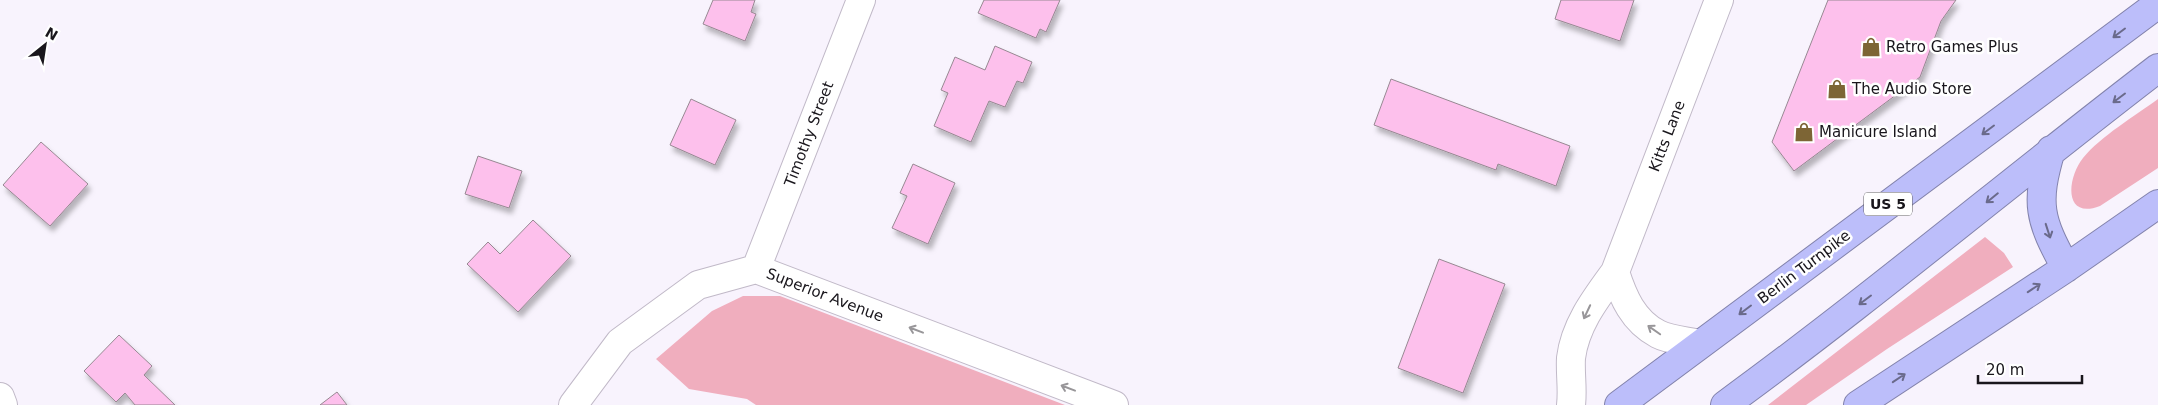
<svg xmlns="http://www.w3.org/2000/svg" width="2158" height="405" font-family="'DejaVu Sans',sans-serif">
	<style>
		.green { fill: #f0aebe }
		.building { fill: #fdc0ec; stroke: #978892; filter: url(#shadow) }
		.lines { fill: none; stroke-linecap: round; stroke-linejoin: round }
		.minor-casing { stroke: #c1b9c8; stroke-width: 30 }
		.highway-casing { stroke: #8383ac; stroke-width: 30 }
		.minor { stroke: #fff; stroke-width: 28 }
		.highway { stroke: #bcbefa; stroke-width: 28 }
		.oneway { stroke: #6a6a8b }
		.oneway2 { stroke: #989699 }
		.labels { text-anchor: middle; stroke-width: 5; stroke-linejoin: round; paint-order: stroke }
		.shield { fill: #fff; stroke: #5e5c60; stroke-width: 1 }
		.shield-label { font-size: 14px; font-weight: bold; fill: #19161c }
		.poi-label { font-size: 15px; fill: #19161c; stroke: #fff; text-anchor: start }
		.street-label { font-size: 15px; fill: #19161c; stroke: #fff }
	</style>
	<defs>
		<filter id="shadow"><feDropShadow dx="3" dy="5.5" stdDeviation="2.5" flood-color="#0004"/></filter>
	</defs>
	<rect width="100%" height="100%" fill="#f8f3fd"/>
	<path class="green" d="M2158 99V168L2100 206C2063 220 2067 178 2083 158 2101 136 2135 116 2158 99Z
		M1985 237 2004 253 2013 267 1887 349 1806 405H1768Z
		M743 296H780L1065 405H756L747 399 689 389 656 359 712 311Z"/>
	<path class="building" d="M713 0H755L751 12 756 14 745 41 703 24Z
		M984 0H1060L1046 32 1040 29 1036 38 978 13Z
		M1561 0H1634L1620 41 1555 19Z
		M1828 0H1956L1941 21 1920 77 1794 171 1772 142Z
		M995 46 1032 62 1023 83 1017 81 1005 107 989 101 971 142 934 126 948 93 941 90 955 57 985 70Z
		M1391 79 1570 146 1556 186 1498 164 1496 170 1374 125Z
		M691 99 736 120 715 165 670 145Z
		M41 142 88 184 50 226 3 185Z
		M478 156 522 171 509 208 465 194Z
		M913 164 955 183 928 244 892 228 907 196 900 193Z
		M533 220 571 256 518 312 467 264 488 242 500 254Z
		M1439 259 1505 284 1463 393 1398 368Z
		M119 335 152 366 144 375 175 405H135L125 393 116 402 84 371Z
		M337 392 347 405H320Z"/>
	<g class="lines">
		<defs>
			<path id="minor" d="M756 269 861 0
				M1615 272C1623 297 1633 321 1658 334 1669 340 1687 341 1700 344
				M0 397 3 405
				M573 405 620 342 698 285 756 269 1114 405
				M1571 405C1573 389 1570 374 1571 358 1575 325 1596 298 1615 272L1719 0"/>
			<path id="highway" d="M2051 150C2035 204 2039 219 2066 268
				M1619 405 2158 4
				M1725 405C1873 297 2013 179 2158 68
				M1858 405 2066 268 2158 204"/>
		</defs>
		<use href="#minor" class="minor-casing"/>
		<use href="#highway" class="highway-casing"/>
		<use href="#minor" class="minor"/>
		<use href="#highway" class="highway"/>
	</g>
	<defs><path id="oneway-shaft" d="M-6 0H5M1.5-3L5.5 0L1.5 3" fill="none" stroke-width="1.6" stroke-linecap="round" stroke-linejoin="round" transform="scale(1.25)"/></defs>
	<g class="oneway">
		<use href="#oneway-shaft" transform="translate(2119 33) rotate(143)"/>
		<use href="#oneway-shaft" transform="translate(2119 98) rotate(143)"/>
		<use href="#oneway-shaft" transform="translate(1988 130) rotate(143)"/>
		<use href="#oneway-shaft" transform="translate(1992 198) rotate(141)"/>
		<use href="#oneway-shaft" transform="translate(2048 231) rotate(72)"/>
		<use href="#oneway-shaft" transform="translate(2034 288) rotate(-34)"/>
		<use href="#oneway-shaft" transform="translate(1865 300) rotate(143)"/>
		<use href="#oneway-shaft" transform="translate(1745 310) rotate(143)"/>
		<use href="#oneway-shaft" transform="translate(1899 378) rotate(-34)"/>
	</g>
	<g class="oneway2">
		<use href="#oneway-shaft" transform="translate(1587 312) rotate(115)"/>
		<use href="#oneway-shaft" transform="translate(916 330) rotate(-159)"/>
		<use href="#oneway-shaft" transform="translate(1654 330) rotate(-145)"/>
		<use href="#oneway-shaft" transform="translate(1068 388) rotate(-159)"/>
	</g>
	<defs>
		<symbol id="shop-bare" viewBox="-9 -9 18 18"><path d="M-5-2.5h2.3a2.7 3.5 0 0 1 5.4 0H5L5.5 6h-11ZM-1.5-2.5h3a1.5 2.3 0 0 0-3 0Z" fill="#7d6535" stroke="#fff" stroke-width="2.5" paint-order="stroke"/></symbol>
	</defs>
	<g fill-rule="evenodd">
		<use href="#shop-bare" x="1857" y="33" width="28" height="28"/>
		<use href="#shop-bare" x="1823" y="75" width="28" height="28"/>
		<use href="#shop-bare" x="1790" y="118" width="28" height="28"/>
	</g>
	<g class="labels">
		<rect class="shield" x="1864" y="192.5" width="48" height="23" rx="4"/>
		<g class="shield-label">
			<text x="1888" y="209">US 5</text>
		</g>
		<g class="poi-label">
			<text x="1886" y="52">Retro Games Plus</text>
			<text x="1852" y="94">The Audio Store</text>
			<text x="1819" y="137">Manicure Island</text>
		</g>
		<g class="street-label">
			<text transform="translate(809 134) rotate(-69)" y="5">Timothy Street</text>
			<text transform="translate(1667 136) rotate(-69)" y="5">Kitts Lane</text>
			<text transform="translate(1804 267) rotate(-37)" y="5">Berlin Turnpike</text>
			<text transform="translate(825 295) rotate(21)" y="5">Superior Avenue</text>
		</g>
	</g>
	<g transform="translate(45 45) rotate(30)" stroke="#ffffff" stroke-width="4" paint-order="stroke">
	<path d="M0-4L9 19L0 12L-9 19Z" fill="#19161c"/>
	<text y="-8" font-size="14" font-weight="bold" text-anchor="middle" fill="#19161c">N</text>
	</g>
	<path d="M1978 375v8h104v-8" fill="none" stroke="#19161c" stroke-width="2.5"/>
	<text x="1986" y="375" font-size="15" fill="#19161c" stroke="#ffffff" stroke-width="4" paint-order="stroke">20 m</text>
</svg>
